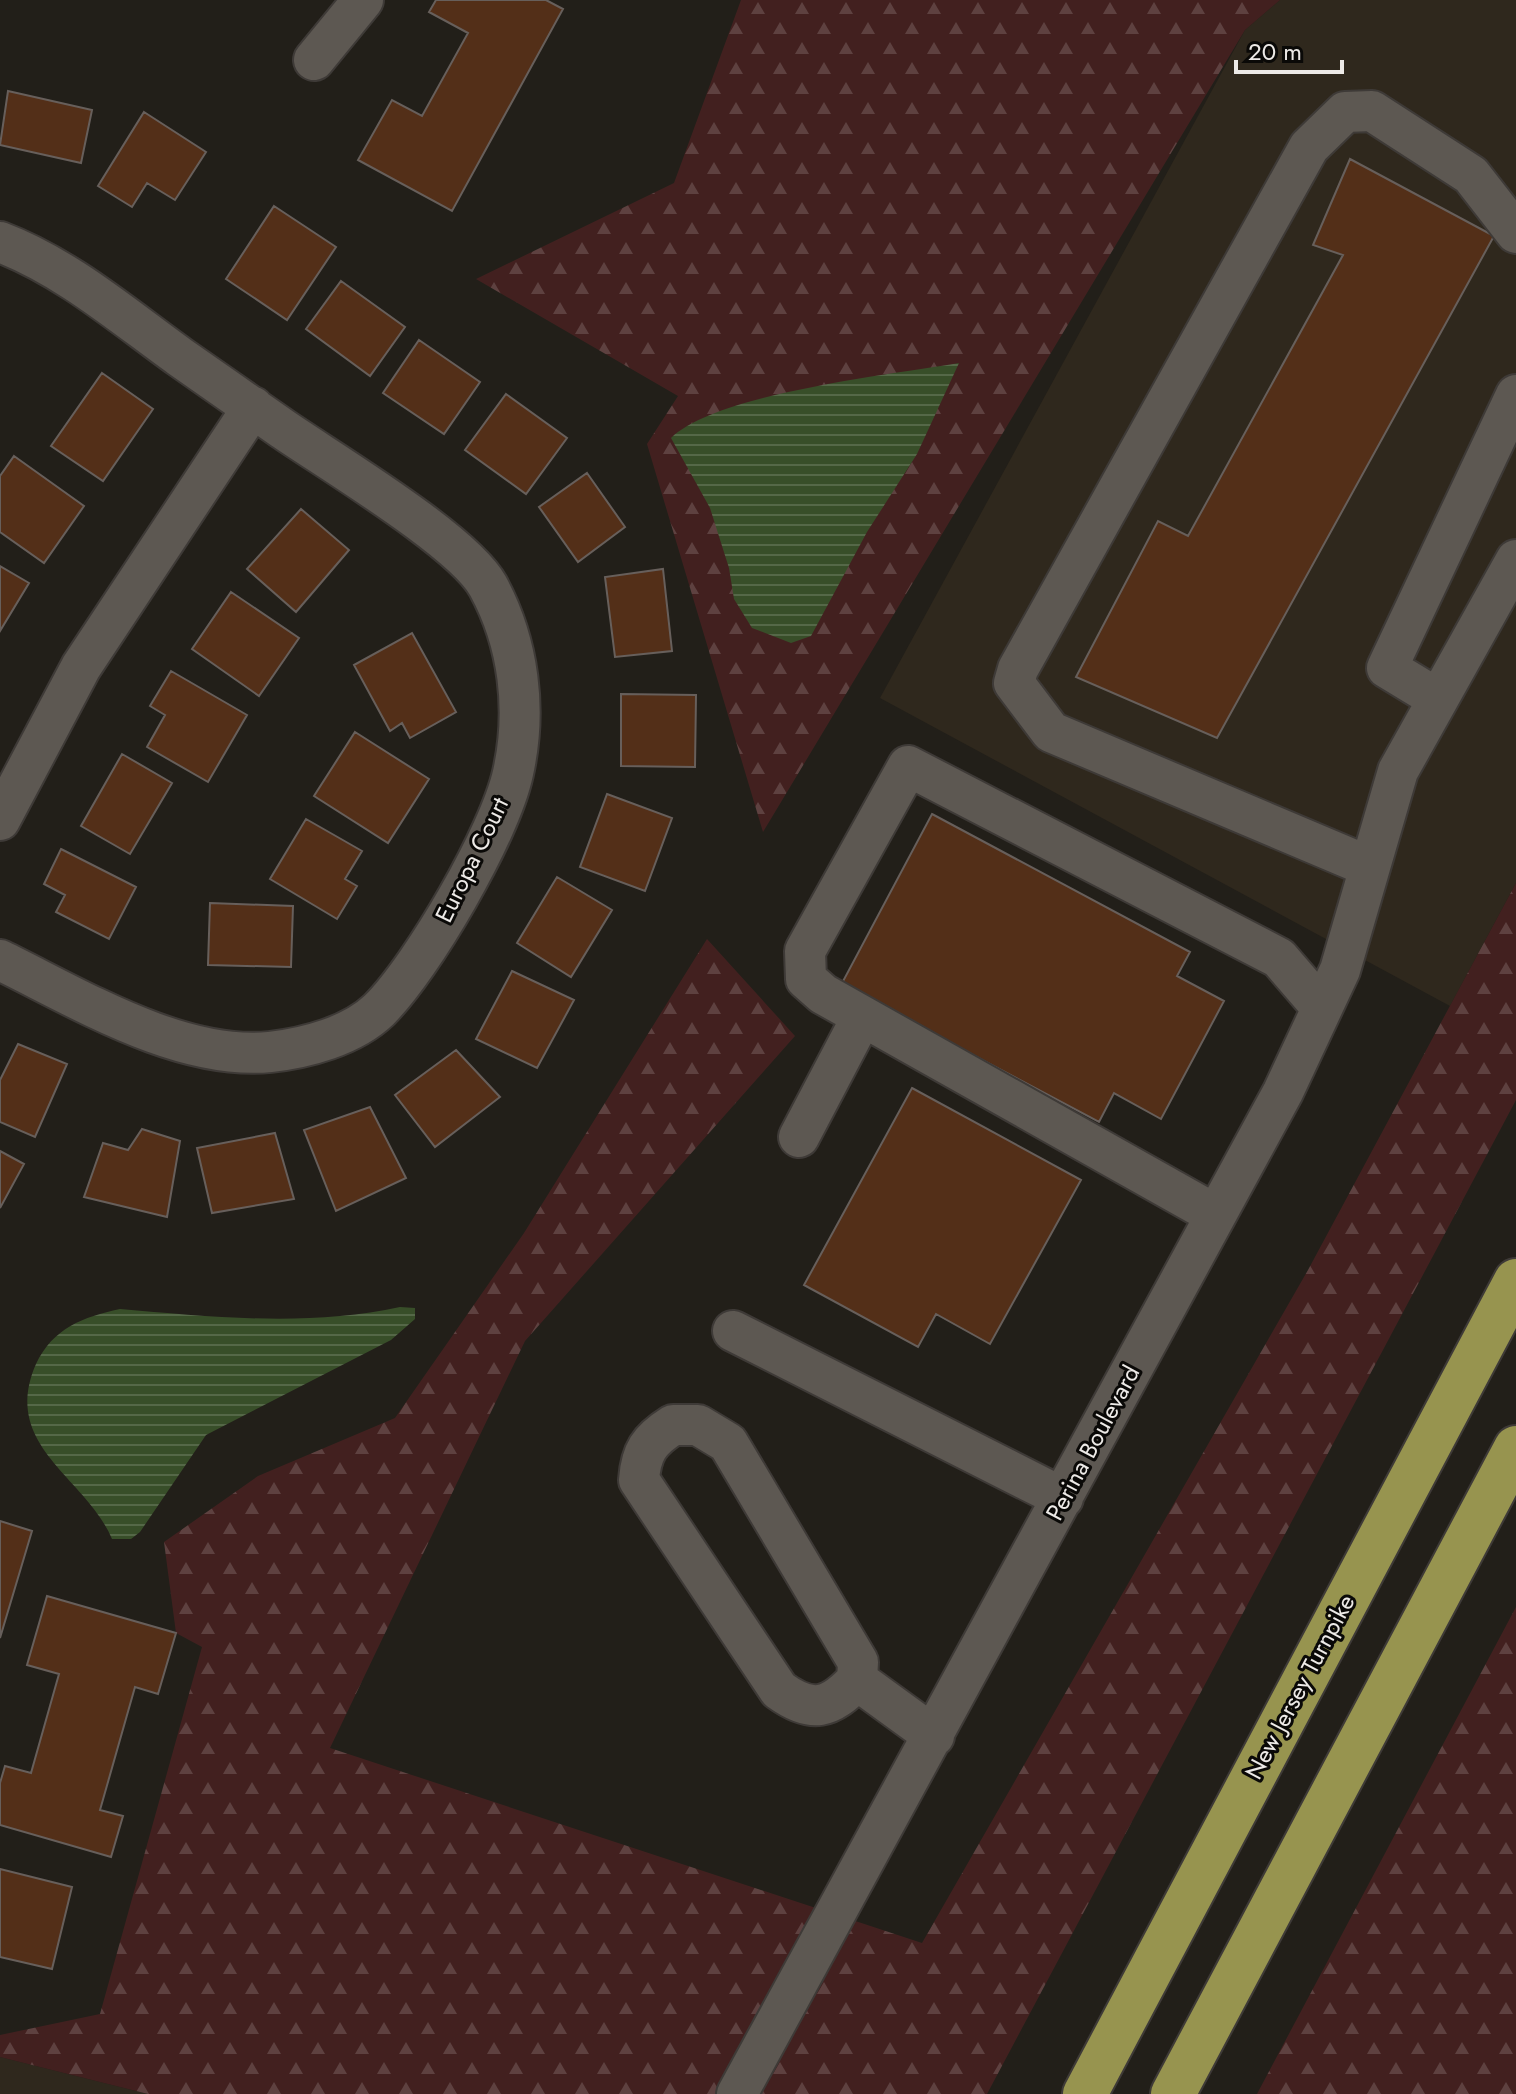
<svg xmlns="http://www.w3.org/2000/svg" width="1516" height="2094" font-family="Jost,sans-serif">
	<style>
		.built { fill: #2f281d }
		.forest { fill: url(#forest-firs) }
		.water { fill: url(#water-rules) }
		.building { fill: #532f18; stroke: #675f5b; stroke-width: 2 }
		.lines { fill: none; stroke-linecap: round; stroke-linejoin: round }
		.minor-casing { stroke: #3e3a37; stroke-width: 44 }
		.highway-casing { stroke: #3e3a37; stroke-width: 48 }
		.minor { stroke: #5d5852; stroke-width: 40 }
		.highway { stroke: #97944f; stroke-width: 44 }
		.labels { text-anchor: middle; stroke-width: 6; stroke-linejoin: round; paint-order: stroke }
		.street-label { font-size: 24px; fill: #edeae7; stroke: #0a0907 }
	</style>
	<defs>
		<pattern id="forest-firs" width="22" height="20" patternUnits="userSpaceOnUse" patternTransform="scale(2)"><rect width="22" height="20" fill="#42201f"/><path d="M5 1l3.5 6h-7zM16 11l3.5 6h-7z" fill="#5e4140"/></pattern>
		<pattern id="water-rules" width="6" height="5" patternUnits="userSpaceOnUse" patternTransform="scale(2)"><rect width="6" height="5" fill="#384e29"/><path d="M0 2.5h6" fill="none" stroke="#556848"/></pattern>
	</defs>
	<rect width="100%" height="100%" fill="#221f19"/>
	<path class="built" d="M1280 0H1516V883L1450 1006 880 698 1245 30Z
		M0 2057 148 2094H0Z"/>
	<path class="forest" d="M741 0H1280L1245 30 763 832 647 444 678 396 476 279 674 183Z
		M1516 883V1100L987 2094H148L0 2057V2035L100 2014 202 1647 176 1633 164 1542 258 1476 395 1418 524 1233 707 939 795 1036 525 1341 330 1748 922 1943 1308 1270Z
		M1516 1607V2094H1257Z"/>
	<path class="water" d="M959 363 917 454 867 532 811 636 791 643 752 628 734 599 729 568 710 508 671 438C718 393 890 375 959 363Z
		M400 1307 415 1308V1319L391 1340 206 1435 140 1532 131 1539H112C86 1477 0 1446 36 1364 53 1328 83 1317 120 1309 212 1317 309 1327 400 1307Z"/>
	<path class="building" d="M436 0H546L563 9 452 211 358 160 392 100 422 116 468 33 429 12Z
		M8 91 92 110 81 163 0 145Z
		M144 112 206 152 175 200 147 183 132 207 98 186Z
		M1350 159 1494 236 1217 738 1076 677 1158 521 1188 536 1343 255 1313 245Z
		M274 206 336 247 287 320 226 279Z
		M341 281 405 327 370 376 306 329Z
		M419 340 480 382 444 434 383 393Z
		M102 373 153 409 103 481 51 446Z
		M506 394 567 438 526 494 465 450Z
		M14 456 84 506 44 563 0 532V476Z
		M587 473 625 527 578 562 539 507Z
		M301 509 349 550 296 612 247 569Z
		M0 566 29 583 0 631Z
		M663 569 672 651 615 657 605 577Z
		M231 592 299 638 259 696 192 649Z
		M412 633 456 712 410 738 402 723 390 731 354 665Z
		M171 671 247 715 208 782 147 747 165 715 150 706Z
		M621 694 696 695 695 767 621 766Z
		M355 732 429 779 388 843 314 796Z
		M122 754 172 783 130 854 81 826Z
		M607 794 672 818 645 891 580 867Z
		M932 814 1190 952 1177 976 1224 1001 1161 1119 1114 1093 1099 1122 841 985Z
		M306 819 362 851 345 879 357 886 337 919 270 879Z
		M61 849 136 887 109 939 56 912 65 895 44 884Z
		M557 877 612 910 571 977 517 943Z
		M210 903 293 906 291 967 208 965Z
		M512 971 574 1000 537 1068 476 1039Z
		M18 1044 67 1064 35 1137 0 1122V1080Z
		M456 1050 500 1097 435 1147 395 1095Z
		M912 1088 1081 1180 990 1344 936 1314 918 1347 804 1285Z
		M370 1107 406 1178 336 1211 304 1130Z
		M142 1129 180 1141 167 1217 84 1197 103 1143 128 1150Z
		M275 1133 294 1199 212 1213 197 1148Z
		M0 1151 24 1164 0 1208Z
		M0 1521 32 1531 0 1638Z
		M47 1596 176 1633 158 1694 135 1687 100 1810 123 1816 111 1857 0 1825V1783L5 1766 31 1773 59 1674 27 1665Z
		M0 1869 72 1887 52 1969 0 1957Z"/>
	<g class="lines">
		<defs>
			<path id="minor" d="M314 60 363 0
				M0 242C66 267 123 316 180 357 214 381 249 405 283 429 331 462 463 541 488 586 519 643 527 710 513 773 500 833 423 966 379 1010 352 1036 306 1048 270 1052 180 1061 78 998 0 960
				M1438 699 1387 668 1516 395
				M0 820 81 667 253 407
				M1370 867 1051 732 1014 683 1018 669 1309 147 1345 112 1372 111 1471 175 1516 233
				M799 1137 862 1017
				M1216 1215 823 994 806 979 805 951 908 766 1279 958 1322 1008
				M733 1331 1063 1498
				M673 1425H698L728 1443 858 1662 857 1680C830 1709 812 1714 779 1690L639 1480C641 1452 649 1440 673 1425Z
				M857 1680 934 1736
				M737 2094 1283 1092 1340 970 1398 771 1516 560"/>
			<path id="highway" d="M1085 2094 1516 1281
				M1173 2094 1516 1448"/>
		</defs>
		<use href="#minor" class="minor-casing"/>
		<use href="#highway" class="highway-casing"/>
		<use href="#minor" class="minor"/>
		<use href="#highway" class="highway"/>
	</g>
	<g class="labels">
		<g class="street-label">
			<text transform="translate(472 860) rotate(-64)" y="8">Europa Court</text>
			<text transform="translate(1093 1443) rotate(-62)" y="8">Perina Boulevard</text>
			<text transform="translate(1300 1687) rotate(-62)" y="8">New Jersey Turnpike</text>
		</g>
	</g>
	<path d="M1236 60v12h106v-12" fill="none" stroke="#edeae7" stroke-width="4"/>
	<text x="1248" y="60" font-size="24" fill="#edeae7" stroke="#0a0907" stroke-width="6" paint-order="stroke">20 m</text>
</svg>
